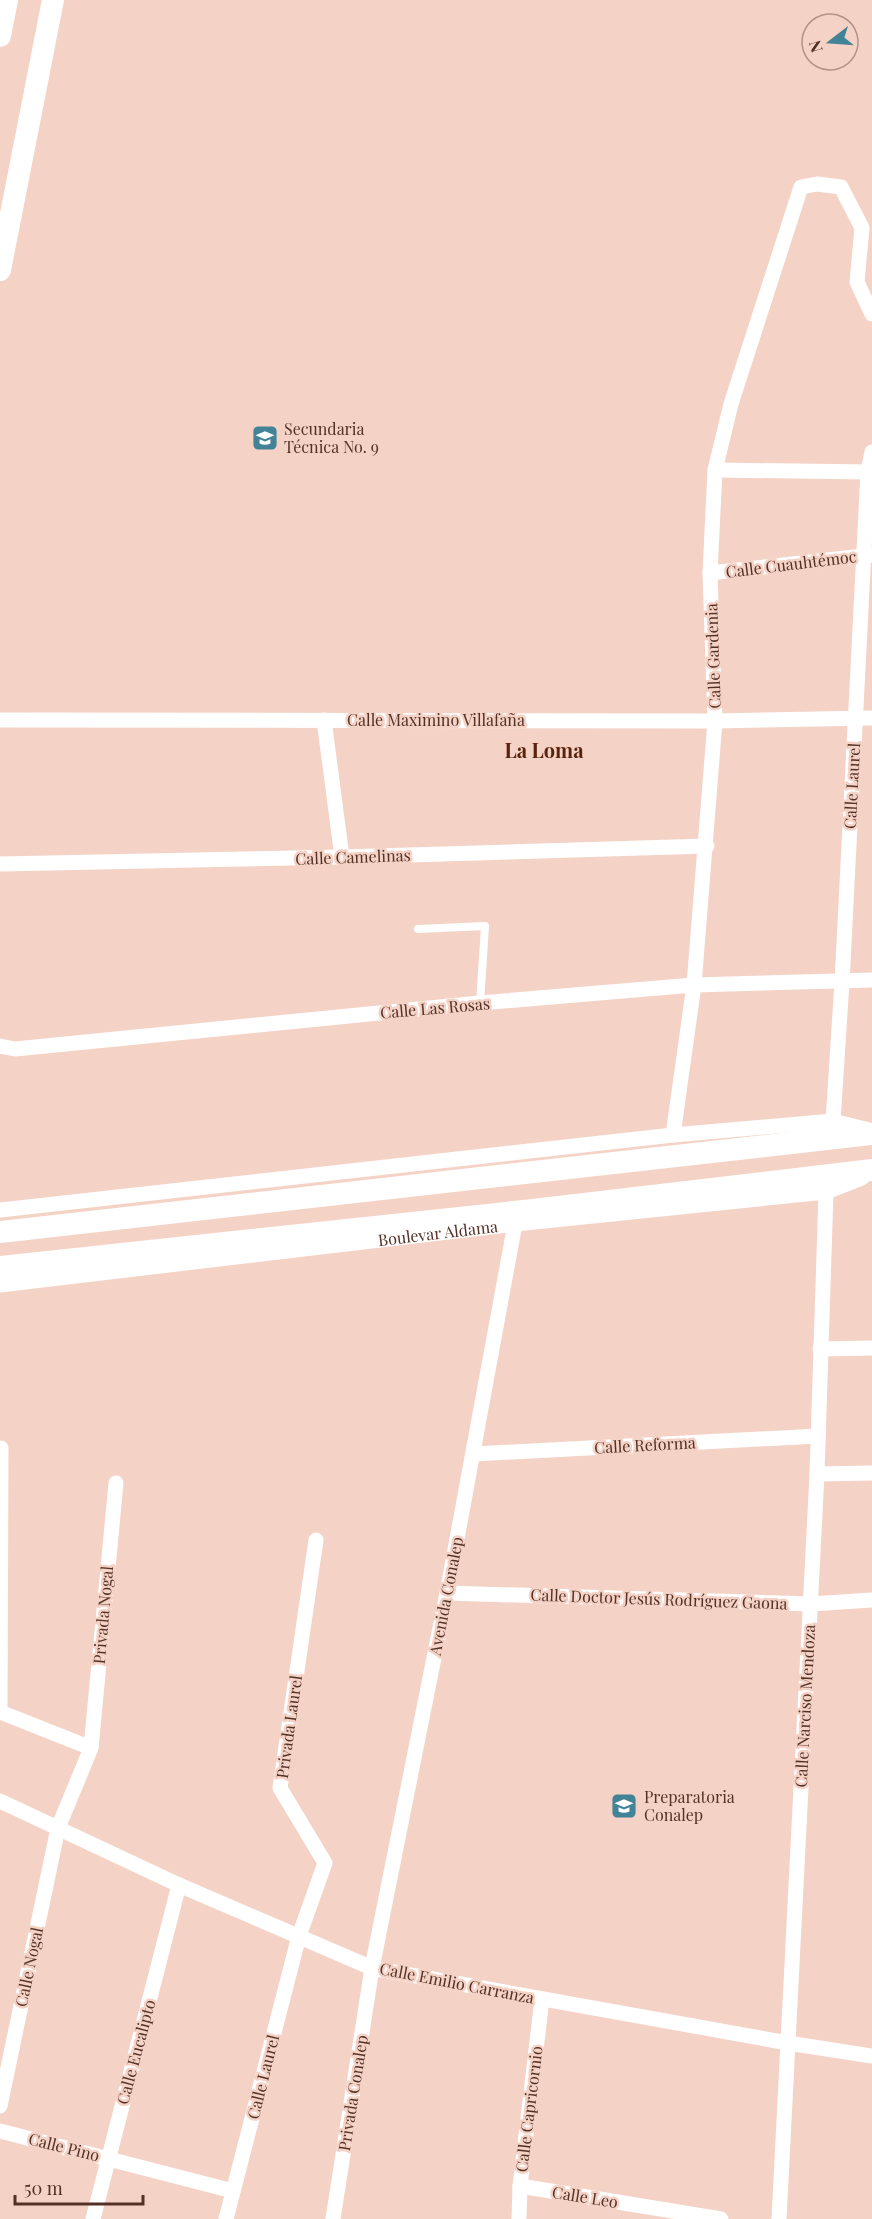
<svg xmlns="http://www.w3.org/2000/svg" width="872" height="2219" font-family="'Playfair Display',serif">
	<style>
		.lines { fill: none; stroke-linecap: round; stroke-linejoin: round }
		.lane { stroke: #fff; stroke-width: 8 }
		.street { stroke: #fff; stroke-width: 15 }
		.secondary { stroke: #fff; stroke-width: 22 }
		.labels { text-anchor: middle; stroke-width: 5; stroke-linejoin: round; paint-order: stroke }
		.poi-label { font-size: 16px; fill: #533125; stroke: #f5d2c6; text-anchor: start }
		.street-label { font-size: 16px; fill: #533125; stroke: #f5d2c6 }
		.quarter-label { font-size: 20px; font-weight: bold; fill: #59230d; stroke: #f5d2c6 }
	</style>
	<rect width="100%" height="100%" fill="#f5d2c6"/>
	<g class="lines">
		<path class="lane" d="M418 929 485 926 480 1003"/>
		<g class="street">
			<path d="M715 470 868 472"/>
			<path d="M710 573 872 555"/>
			<path d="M0 720 715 721 872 718"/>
			<path d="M324 720 342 857"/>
			<path d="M0 864 342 857 707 846"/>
			<path d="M0 1046 15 1049 480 1003 694 985 872 980"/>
			<path d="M833 1121 842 982 868 472 872 452"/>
			<path d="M673 1135 694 985 715 721 710 573 715 470 731 404 801 187 817 184 841 187 862 228 857 282 872 314"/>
			<path d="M0 1210 673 1135 833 1121 869 1130"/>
			<path id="s1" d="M0 1285 515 1224 826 1192 862 1178"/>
			<path d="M820 1349 872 1348"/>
			<path d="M1 1448 0 1712 91 1748"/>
			<path d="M473 1454 818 1436"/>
			<path d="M817 1474 872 1473"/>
			<path d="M447 1593 811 1604 872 1600"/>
			<path d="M0 1801 179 1885 372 1968 788 2043 872 2056"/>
			<path d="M0 2106 58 1828 91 1748 116 1483"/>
			<path d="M0 2131 233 2191"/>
			<path d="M520 2186 721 2219"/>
			<path d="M93 2219 179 1885"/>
			<path d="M226 2219 299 1936 325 1863 280 1788 316 1540"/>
			<path d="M333 2219 372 1968 447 1593 515 1224"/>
			<path d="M519 2219 520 2186 542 1999"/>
			<path d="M779 2219 817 1474 826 1192"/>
		</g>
		<path class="secondary" d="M0 36 7 0
			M0 270 53 0
			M0 1232 872 1134
			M0 1267 533 1210 872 1170"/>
	</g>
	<defs>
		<symbol id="school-square" viewBox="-11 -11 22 22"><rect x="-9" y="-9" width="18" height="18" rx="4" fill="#438397" stroke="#f5d2c6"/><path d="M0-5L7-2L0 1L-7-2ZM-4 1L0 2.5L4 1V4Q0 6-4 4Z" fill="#fff"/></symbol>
	</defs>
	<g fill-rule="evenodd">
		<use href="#school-square" x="250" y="423" width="30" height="30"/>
		<use href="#school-square" x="609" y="1791" width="30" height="30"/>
	</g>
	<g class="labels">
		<g class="poi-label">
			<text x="284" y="435">Secundaria<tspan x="284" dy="18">Técnica No. 9</tspan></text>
			<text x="644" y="1803">Preparatoria<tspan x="644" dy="18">Conalep</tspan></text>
		</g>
		<g class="street-label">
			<text transform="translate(791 564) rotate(-7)" y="6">Calle Cuauhtémoc</text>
			<text transform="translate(713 656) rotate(-92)" y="6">Calle Gardenia</text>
			<text x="436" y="726">Calle Maximino Villafaña</text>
			<text transform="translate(852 786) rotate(-87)" y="6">Calle Laurel</text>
			<text transform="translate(353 857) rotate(-2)" y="6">Calle Camelinas</text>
			<text transform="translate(435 1008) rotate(-5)" y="6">Calle Las Rosas</text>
			<text dy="6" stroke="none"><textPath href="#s1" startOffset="441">Boulevar Aldama</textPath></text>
			<text transform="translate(645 1445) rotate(-3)" y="6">Calle Reforma</text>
			<text transform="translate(446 1596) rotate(-79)" y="6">Avenida Conalep</text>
			<text transform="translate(659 1599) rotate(2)" y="6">Calle Doctor Jesús Rodríguez Gaona</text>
			<text transform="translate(103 1615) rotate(-85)" y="6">Privada Nogal</text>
			<text transform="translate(805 1706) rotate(-87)" y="6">Calle Narciso Mendoza</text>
			<text transform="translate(289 1727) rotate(-82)" y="6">Privada Laurel</text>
			<text transform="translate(29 1967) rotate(-78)" y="6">Calle Nogal</text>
			<text transform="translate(457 1983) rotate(11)" y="6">Calle Emilio Carranza</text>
			<text transform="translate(136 2052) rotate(-75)" y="6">Calle Eucalipto</text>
			<text transform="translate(263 2077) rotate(-76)" y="6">Calle Laurel</text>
			<text transform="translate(353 2093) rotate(-81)" y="6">Privada Conalep</text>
			<text transform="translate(529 2109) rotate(-83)" y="6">Calle Capricornio</text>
			<text transform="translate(64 2147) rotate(14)" y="6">Calle Pino</text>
			<text transform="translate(585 2197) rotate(9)" y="6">Calle Leo</text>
		</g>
		<g class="quarter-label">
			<text x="544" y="758">La Loma</text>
		</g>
	</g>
	<g transform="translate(830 42) rotate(253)"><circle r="28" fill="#f5d2c6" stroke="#b49286" stroke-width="1.5"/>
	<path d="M0-4.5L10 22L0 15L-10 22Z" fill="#438397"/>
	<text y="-9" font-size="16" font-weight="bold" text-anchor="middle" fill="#533125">N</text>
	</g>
	<path d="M15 2195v9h128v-9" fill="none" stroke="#533125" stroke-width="3"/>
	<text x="24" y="2195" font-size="18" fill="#533125" stroke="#f5d2c6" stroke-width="4.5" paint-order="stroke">50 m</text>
</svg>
